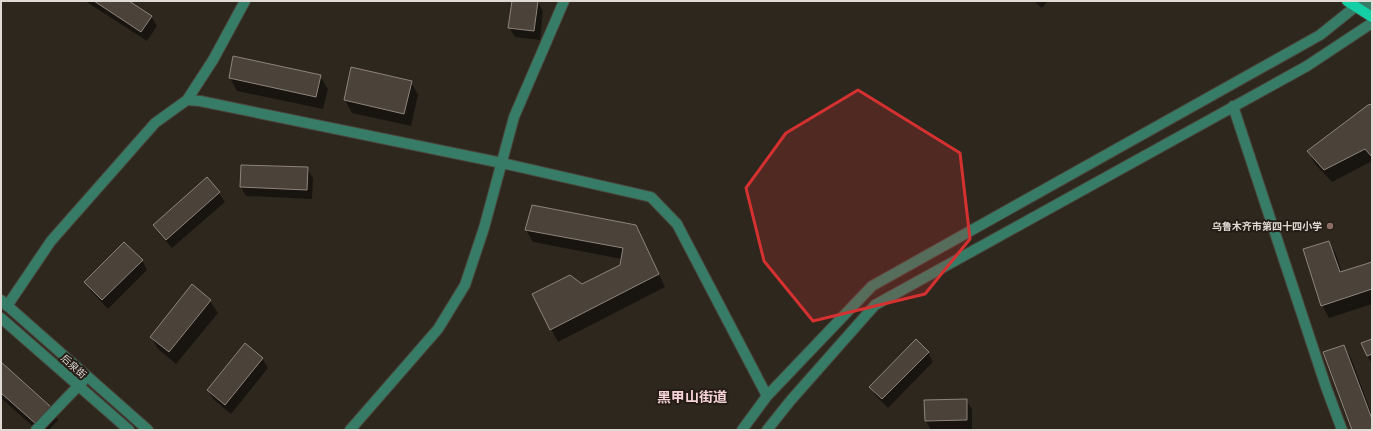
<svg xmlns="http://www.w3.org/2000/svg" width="1373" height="431" font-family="'Public Sans','Noto Sans SC',sans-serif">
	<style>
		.shadow { fill: #0007 }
		.building { fill: #4b4239; stroke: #8e847b }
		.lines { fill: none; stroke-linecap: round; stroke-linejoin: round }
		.minor-casing { stroke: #4a443b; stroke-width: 12 }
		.major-casing { stroke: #4a443b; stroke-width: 12 }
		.minor { stroke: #377c67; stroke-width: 10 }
		.major { stroke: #14cfa5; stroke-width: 10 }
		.marked { fill: #d63131; fill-opacity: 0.2; stroke: #d63131; stroke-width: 3; stroke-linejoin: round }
		.education-dot { fill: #8d6e63; stroke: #251d15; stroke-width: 1.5 }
		.labels { text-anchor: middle; stroke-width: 4; stroke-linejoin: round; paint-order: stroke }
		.poi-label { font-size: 10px; font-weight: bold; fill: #dfdad4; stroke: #251d15; text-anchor: end }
		.street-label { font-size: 10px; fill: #dfdad4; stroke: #251d15 }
		.district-label { font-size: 14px; font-weight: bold; fill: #f6d3d8; stroke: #251d15 }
	</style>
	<rect width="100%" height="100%" fill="#2e271e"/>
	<path class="shadow" d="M85 1H127L151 16 157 26 147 41Z
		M513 1 538 2 543 11 540 40 515 37 509 27Z
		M1034 1H1048L1042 8Z
		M234 57 320 76 328 89 323 109 237 91 230 78Z
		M411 82 418 95 411 126 352 113 345 100Z
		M1372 105V161L1332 182 1315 164 1308 151Z
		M307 168 313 178 312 199 246 196 241 187Z
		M219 193 225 202 172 248 160 234 154 225Z
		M526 230 642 239 665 287 558 342 551 329 582 286 621 265 622 259 533 242Z
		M1329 242 1336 254 1342 273 1372 263V304L1329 318 1322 305Z
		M142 260 147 270 108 309 91 291 86 282Z
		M210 301 218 313 176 364 158 349 151 337Z
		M1344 346 1351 358 1372 415V430H1353Z
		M928 352 933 362 888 408 876 396 870 387Z
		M1372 355V361L1371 362 1368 357Z
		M262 358 268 368 231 414 214 400 208 390Z
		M1 364 50 408 58 420 49 430H37L1 398Z
		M966 400 972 409V429L931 430 926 421Z"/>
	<path class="building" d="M94 1H129L152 16 141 32Z
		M512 1H538L534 31 508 28Z
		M233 56 321 75 316 97 229 78Z
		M351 67 412 81 404 114 344 100Z
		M1372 104V157L1365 149 1324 170 1307 151 1368 105Z
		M241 165 308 167 307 190 240 187Z
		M207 177 220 192 166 240 153 225Z
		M532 205 636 225 659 274 550 330 532 294 570 275 582 284 620 265 623 248 525 230Z
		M1329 241 1340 272 1372 262V289L1321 306 1303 249Z
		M124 242 143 260 102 300 84 282Z
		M192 284 211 300 169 352 150 337Z
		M916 339 929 352 882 399 869 387Z
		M1372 339V354L1367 356 1361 343Z
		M245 343 263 358 225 405 207 390Z
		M1344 345 1372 419V430H1352L1323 352Z
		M1 362 51 407 36 424 1 393Z
		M967 399V420L925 421 924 400Z"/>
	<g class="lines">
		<defs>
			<path id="minor" d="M187 100 200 101 502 163 651 197 677 224 767 396
				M1233 106 1326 387 1342 430
				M1 300 148 430
				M7 306 51 241 155 123 187 100 213 60 245 1
				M1 318 129 430
				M36 430 83 381
				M350 430 438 329 465 285 484 228 514 117 564 1
				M742 430 767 396 872 286 1320 35 1355 7 1372 5
				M767 430 791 400 875 305 1307 66 1372 23"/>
			<path id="major" d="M1347 1 1372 17"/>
		</defs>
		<use href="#minor" class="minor-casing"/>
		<use href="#major" class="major-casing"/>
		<use href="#minor" class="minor"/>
		<use href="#major" class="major"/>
	</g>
	<path class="marked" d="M858 90 960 153 970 239 925 294 813 321 764 261 746 188 786 133Z"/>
	<circle class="education-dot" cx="1330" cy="226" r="4"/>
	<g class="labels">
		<g class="poi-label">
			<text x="1322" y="230">乌鲁木齐市第四十四小学</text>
		</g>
		<g class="street-label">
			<text transform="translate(74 366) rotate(42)" y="4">后泉街</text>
		</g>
		<g class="district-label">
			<text x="692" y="402">黑甲山街道</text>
		</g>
	</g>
	<rect width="1373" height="431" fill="none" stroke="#dfdad4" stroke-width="4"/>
</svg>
